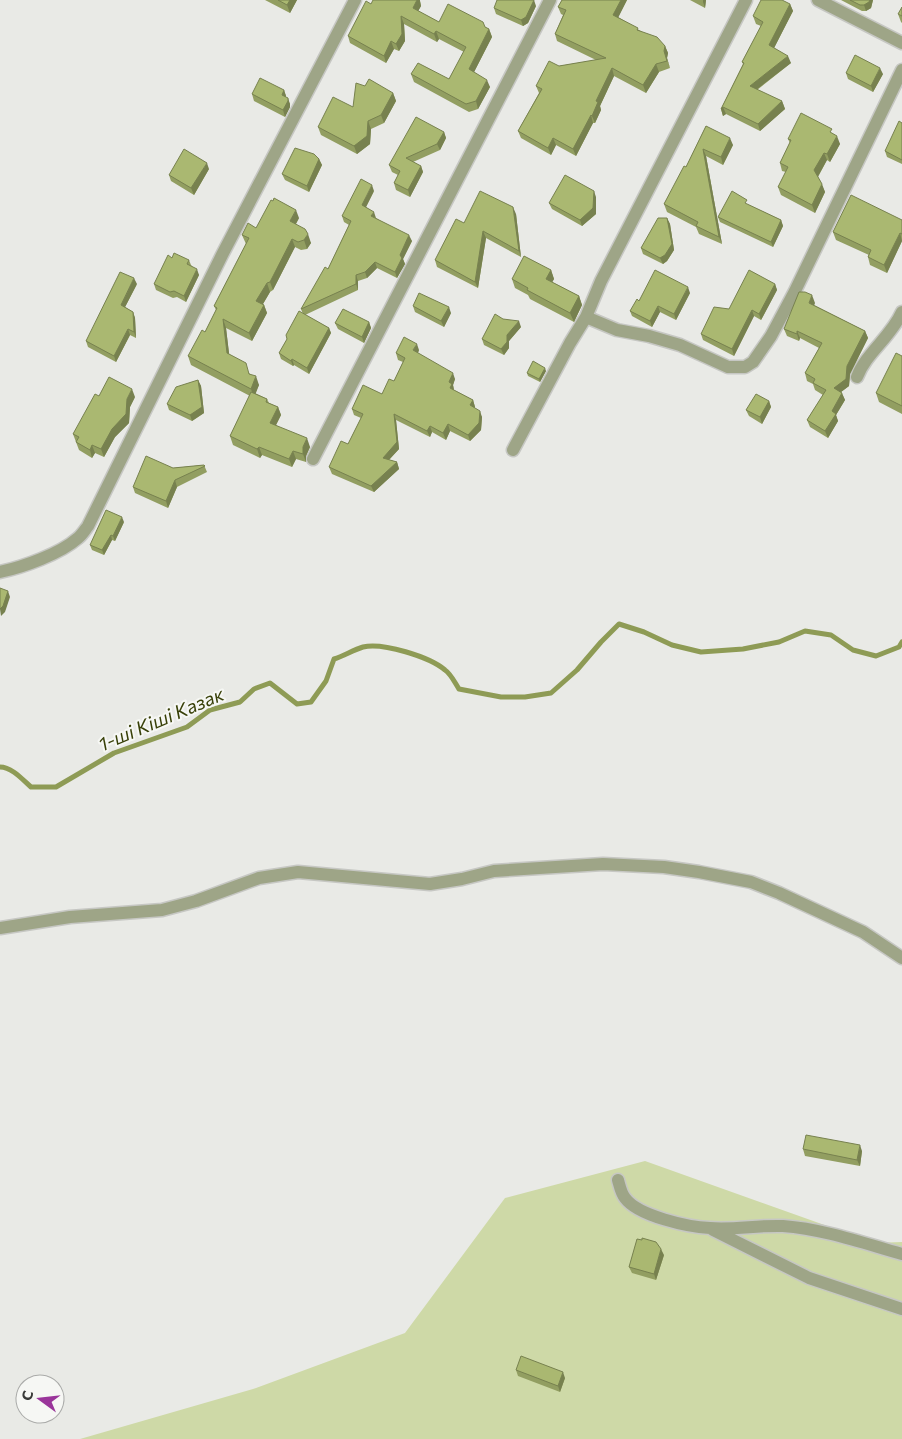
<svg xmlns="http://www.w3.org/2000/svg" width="902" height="1439" font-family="Commissioner,sans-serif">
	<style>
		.green { fill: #ced9a7 }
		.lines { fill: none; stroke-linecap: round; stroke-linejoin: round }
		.stream { stroke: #8e9b55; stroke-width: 5 }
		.minor-casing { stroke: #c6c7c3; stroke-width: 15 }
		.minor { stroke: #9ea587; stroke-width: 12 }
		.wall { fill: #929e61 }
		.shaded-wall { fill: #77814f }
		.building { fill: #aab871; stroke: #77814f }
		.labels { text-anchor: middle; stroke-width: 4; stroke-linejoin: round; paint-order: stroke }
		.water-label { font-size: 19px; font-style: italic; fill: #384008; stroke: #f6f7f4 }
	</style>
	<rect width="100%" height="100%" fill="#e9eae6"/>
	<path class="green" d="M645 1161 875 1243 902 1242V1439H80L253 1389 405 1333 505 1198Z"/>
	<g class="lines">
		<path class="stream" d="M0 767C12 767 23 780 31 787H56L114 753 187 727 210 710 240 702 254 689 270 683 297 704 311 702 326 681 334 659C344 656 353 650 363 647 382 642 430 657 445 670 451 674 455 683 459 689L501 697H525L551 693 577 670 601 642 619 624 644 632 672 645 701 652 743 649 779 642 805 631 831 635 853 650 876 656 899 647 902 642"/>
		<defs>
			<path id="minor" d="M818 0 902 43
				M586 317 617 330 649 336 680 345 728 367H745L753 362 771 336 795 291 902 70
				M857 377C866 353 891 337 902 312
				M513 450 570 343 586 317 601 281 746 0
				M313 459 550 0
				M0 572C23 567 60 554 78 538 82 535 85 530 88 526L222 255 355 0
				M0 928 70 917 162 910 196 901 259 878 298 872 430 884 462 879 494 871 603 864 664 867 699 872 751 882 779 893 863 932 902 958
				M618 1180C620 1187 621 1193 625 1198 638 1216 688 1227 710 1228 734 1230 758 1225 783 1226 823 1229 863 1243 902 1254
				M713 1230 809 1278 902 1309"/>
		</defs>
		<use href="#minor" class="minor-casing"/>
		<use href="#minor" class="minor"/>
	</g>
	<path class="wall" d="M265 0H297L290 13Z
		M562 0H627L618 17 665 46 668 53 667 58 670 68 659 72 646 93 614 76 600 106 601 110 595 123H593L576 156 556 145 551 155 521 138 518 131 539 93 536 86 559 66 596 60 557 41 555 34 563 15 561 14 558 7Z
		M690 0H706L705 8Z
		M841 0H873L871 8 866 11H862Z
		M420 1 421 6 418 11 439 22 485 27 489 29 492 37 474 72 490 87 478 109 469 112 414 82 411 74 449 79 464 52 439 39 437 42 404 24 405 41 399 51 394 49 386 63 350 43 348 36 371 4Z
		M790 4 793 11 774 48 791 63 757 90 782 101 785 109 760 131 726 114 723 116 721 109 743 64 742 62 761 26 756 24 753 16Z
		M536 6 528 23 523 26 496 14 494 8Z
		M898 14 902 16V23L901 22Z
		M846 73 883 74 873 92 848 79Z
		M284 90 286 96V97L290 104V107L285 117 254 101 252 94Z
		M393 93 396 101 384 123 371 129 370 144 357 154 321 135 318 127 353 107Z
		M902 123V164L887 157 885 151Z
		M706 126 733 145 723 165 706 156 722 244 699 234 696 227 667 212 664 204 686 167Z
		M444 132 446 138 440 150 413 162 421 166 423 172 410 197 396 190 394 183 398 175 392 172 389 165Z
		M834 134 840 144 830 162 827 160 818 177 825 192 815 213 781 195 778 187 786 172 782 171 780 163 790 143 788 139Z
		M319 159 322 165 309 192 285 180 282 174Z
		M209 169 194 195 171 181 169 175Z
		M374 191 366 207 376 218 412 241 403 259 405 264 397 278 377 268 367 278 358 281V290L305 315 329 328 331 333 309 374 294 365 293 366 281 359 279 353 303 314 301 309 328 269 349 225 344 222 342 216Z
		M596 197V214L582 226 552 209 549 203Z
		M749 205 781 220 783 226 773 247 720 222 718 217Z
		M516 214 521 257 486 238 478 288 437 267 435 260 464 223Z
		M299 218 296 224 311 243 307 249 301 250 295 247 273 290 270 292 263 304 264 305 267 313 252 341 226 328 229 354 250 374 259 385 255 393 267 399 269 403 278 407 281 415 276 425 310 447 306 456V462L296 459 292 467 262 455 260 458 233 445 230 436 250 396 191 365 188 356 205 332 216 310 214 306 246 244 242 235 256 228Z
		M667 218 670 224 674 250 667 261 663 264 643 254 641 248Z
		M902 220V241L887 273 870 265 868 257 869 255 836 240 833 232Z
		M172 258 189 260 191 265 199 275 186 302 177 297 173 298 156 290 154 284Z
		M551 270 554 279 552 282 579 296 582 305 574 322 530 299 528 295 515 288 512 279Z
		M137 284 125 307 133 312 135 318 136 338 130 335 116 362 88 347 86 341Z
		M775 284 777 290 761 320 754 316 734 356 703 340 701 334 729 309Z
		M690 293 676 320 660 312 652 327 632 316 630 311 639 301Z
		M815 303 814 305 865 331 868 338 850 374 849 386 841 392 845 400 836 415 838 421 828 438 810 427 807 420 823 395 815 390 813 384 807 381 805 373 819 348 800 338 799 341 787 336 784 329Z
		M413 306 451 313 444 327 415 312Z
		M503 319 521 327 509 341V348L504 355 484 345 482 339Z
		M369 322 371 328 364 343 338 329 335 323Z
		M419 350 418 353 455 379 453 385 454 390 473 400 475 407 474 408 482 417 481 430 470 441 450 431 446 440 432 432 430 437 396 420 399 449 389 460 397 462 399 469 374 492 332 474 329 467 348 444 361 418 354 415 352 409 382 394 394 381 403 362 398 360 396 353Z
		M902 356V414L879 402 876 393Z
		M546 371 540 382 528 376 527 373Z
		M198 380 201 386 204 413 192 421 169 410 167 404Z
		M135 397 130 407 129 423 115 437 104 457 95 453 92 458 79 450 73 434Z
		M769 401 771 407 762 424 749 416 746 410Z
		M204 465 207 472 177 487 168 508 135 493 133 487 173 468Z
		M124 522 115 541 112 540 104 555 92 550 90 545Z
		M803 1149 862 1151 860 1166 805 1156Z
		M664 1255 656 1280 632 1273 629 1267Z
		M516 1370 565 1378 560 1392 518 1376Z"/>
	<path class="shaded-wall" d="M290 0H297L290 13 287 5Z
		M417 0H420V1L421 6 416 15 413 8Z
		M534 0 536 6 528 23 523 26 521 20Z
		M621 0H627L616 22 613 15Z
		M703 0H706L705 8 703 2Z
		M870 0H873L871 8 866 11 864 5Z
		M790 4 793 11 772 52 769 45Z
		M401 16 404 24 405 41 399 51 396 44Z
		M489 29 492 37 472 76 469 69Z
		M436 31 439 39 437 42 434 34Z
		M391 41 394 49 386 63 384 56Z
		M665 46 668 53 667 58 670 68 664 51Z
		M788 56 791 63 752 93 750 86Z
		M656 64 659 72 646 93 643 85Z
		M612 68 614 76 600 106 601 110 595 123 592 116 596 101Z
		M880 68 883 74 873 92 871 86Z
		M487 80 490 87 478 109 476 101Z
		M284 90 286 96 284 101 282 95Z
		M393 93 396 101 384 123 381 115Z
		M288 98 290 104V107L285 117 283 110Z
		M782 101 785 109 760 131 758 124Z
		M723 107 726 114 723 116 721 109Z
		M591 115 593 123 576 156 573 149Z
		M368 121 371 129 370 144 357 154 354 146Z
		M444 132 446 138 440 150 437 144Z
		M837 136 840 144 830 162 827 154Z
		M553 138 556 145 551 155 548 148Z
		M730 138 733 145 723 165 721 157Z
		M703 149 706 156 722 244 719 237Z
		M824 153 827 160 817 178 814 170Z
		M319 159 322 165 309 192 307 186Z
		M207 163 209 169 194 195 191 188Z
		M421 166 423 172 410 197 408 190Z
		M822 184 825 192 815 213 812 205Z
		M372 185 374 191 364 211 362 205Z
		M594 191 596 197V214L582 226 580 220Z
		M513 207 516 214 521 257 519 251Z
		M296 210 299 218 293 229 290 221Z
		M374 212 376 218 371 216Z
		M667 218 670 224 674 250 667 261 663 264 660 258Z
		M781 220 783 226 773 247 771 242Z
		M483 231 486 238 478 288 475 282Z
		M900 233 902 241 887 273 884 265Z
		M308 234 311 243 307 249 304 240Z
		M409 235 412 241 403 259 405 264 397 278 395 272 400 255Z
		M292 239 295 247 273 290 270 282Z
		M375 262 377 268 367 278 365 272Z
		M197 269 199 275 186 302 184 296Z
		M551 270 554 279 549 288 546 279Z
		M356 275 358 281V290L356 284Z
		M134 278 137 284 123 311 121 305Z
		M267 283 270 292 260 309 256 301Z
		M775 284 777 290 761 320 759 314Z
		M688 287 690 293 676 320 674 314Z
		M812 295 815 303 812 310 809 303Z
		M579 296 582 305 574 322 570 313Z
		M264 305 267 313 252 341 249 333Z
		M658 306 660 312 652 327 650 321Z
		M449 307 451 313 444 327 441 321Z
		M752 310 754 316 734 356 732 349Z
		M133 312 135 318 136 338 134 332Z
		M223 319 226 328 230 361 227 353Z
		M519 321 521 327 509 341V348L504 355 501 349 507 335Z
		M369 322 371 328 364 343 362 337Z
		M329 328 331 333 309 374 307 368Z
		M128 329 130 335 116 362 114 356Z
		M797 331 800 338 799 341 797 334Z
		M865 331 868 338 850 374 849 386 837 395 834 388 847 366Z
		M417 344 419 350 416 357 413 350Z
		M292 359 294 365 293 366 291 361Z
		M545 368 546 371 540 382 539 379Z
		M453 373 455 379 453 385 454 390 450 388 449 382Z
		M256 376 259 385 254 398 251 389Z
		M198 380 201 386 204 413 192 421 190 415Z
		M132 389 135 397 130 407 129 423 115 437 104 457 101 449Z
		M842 393 845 400 836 415 838 421 828 438 825 431 832 411Z
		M473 400 475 407 472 412 470 405Z
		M769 401 771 407 762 424 760 417Z
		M278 407 281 415 273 431 270 423Z
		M480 411 482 417 481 430 470 441 468 435Z
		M394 414 396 420 399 449 385 464 383 458Z
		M448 424 450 431 446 440 443 433Z
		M430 426 432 432 430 437 427 431Z
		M307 438 310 447 306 456V462L303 454V447Z
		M92 445 95 453 92 458 90 450Z
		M259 447 262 455 260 458 257 449Z
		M293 451 296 459 292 467 289 459Z
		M397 462 399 469 374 492 371 486Z
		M175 480 177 487 168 508 166 501Z
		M122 517 124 522 115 541 113 536Z
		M111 535 112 540 104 555 102 550Z
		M8 591 10 597 5 612 1 616 0 609Z
		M860 1145 862 1151 860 1166 857 1160Z
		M661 1249 664 1255 656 1280 654 1274Z
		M563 1372 565 1378 560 1392 558 1386Z"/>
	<path class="building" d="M278 0H290L287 5Z
		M373 0H417L413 8 439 22 448 4 483 22 485 27 489 29 469 69 487 80 476 101 466 104 411 74 418 63 449 79 466 47 436 31 434 34 401 16 402 34 396 44 391 41 384 56 348 36 366 1 371 4Z
		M497 0H534L526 17 521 20 494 8Z
		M562 0H621L613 15 638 28 637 30 657 37 665 46 664 51 667 61 656 64 643 85 612 68 596 101 598 102 592 116 591 115 573 149 553 138 548 148 518 131 542 89 536 86 549 61 559 66 606 58 555 34 566 10 558 7Z
		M761 0H782L790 4 769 45 788 56 750 86 782 101 758 124 723 107 721 109 744 63 742 62 763 22 753 16Z
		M850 0H870L869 2 864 5H860Z
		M902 7V16L898 14Z
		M855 55 880 68 871 86 846 73Z
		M260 78 284 90 282 95 288 98V101L283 110 252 94Z
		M369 79 393 93 381 115 368 121 367 136 354 146 318 127 333 97 353 107 356 83 365 86Z
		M801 113 832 129 830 132 837 136 827 154 824 153 814 170 822 184 812 205 778 187 788 167 780 163 791 140 788 139Z
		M416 117 444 132 437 144 406 158 421 166 408 190 394 183 400 171 389 165Z
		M899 121 902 123V160L885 151Z
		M706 126 730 138 721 157 703 149 719 237 696 226 698 222 664 204 684 166 686 167Z
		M295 148 314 154 319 159 307 186 282 174Z
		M184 149 207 163 191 188 169 175Z
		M565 175 594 191 593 208 580 220 549 203Z
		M361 179 372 185 362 205 374 212 371 216 409 235 400 255 402 258 395 272 375 262 365 272 356 275V284L301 309 325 267 328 269 351 221 342 216Z
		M480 191 513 207 519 251 483 231 475 282 435 260 456 219 464 223Z
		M732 191 747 200 745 203 781 220 771 242 718 217Z
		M851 195 902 220V234L900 233 884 265 868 257 871 250 833 232Z
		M274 198 296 210 290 221 305 229 308 234 304 240 298 242 292 239 270 282 267 283 256 301 264 305 249 333 223 319 227 353 246 363 249 374 256 376 251 389 188 356 202 330 205 332 217 308 214 306 249 238 242 235 248 223 256 228 271 200 273 201Z
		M658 218H667L672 244 665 255 660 258 641 248Z
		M174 253 189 260 187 264 197 269 184 296 174 291 170 292 154 284 168 255 172 258Z
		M524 256 551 270 546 279 579 296 570 313 527 290 528 288 512 279Z
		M655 270 688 287 674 314 658 306 650 321 630 311 637 299 639 301Z
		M749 270 775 284 759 314 752 310 732 349 701 334 714 307 729 309Z
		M120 272 134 278 121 305 133 312 134 332 128 329 114 356 86 341Z
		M799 292H805L812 295 809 303 865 331 847 366 846 379 834 388 842 393 832 411 836 414 825 431 807 420 826 390 813 383 815 379 805 373 822 343 797 331V334L784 329Z
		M419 293 449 307 441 321 413 306Z
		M343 309 369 322 362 337 335 323Z
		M299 311 329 328 307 368 292 359 291 361 279 353 287 339 286 335Z
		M495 314 503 319 519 321 507 335V342L501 349 482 339Z
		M404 337 417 344 413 350 453 373 449 382 452 384 450 388 473 400 470 405 480 411 479 423 468 435 448 424 443 433 430 426 427 431 394 414 397 442 383 458 397 462 371 486 329 467 341 441 348 444 363 414 352 409 363 385 382 394 389 379 394 381 405 358 396 353Z
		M896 353 902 356V406L876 393Z
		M533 361 545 368 539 379 527 373Z
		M109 377 132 389 127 399 126 414 112 429 101 449 92 445 90 450 76 442 79 437 73 434 95 394 99 396Z
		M198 380 202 407 190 415 167 404 176 387Z
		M251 392 267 399 266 402 278 407 270 423 307 438 303 447V454L293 451 289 459 259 447 257 449 230 436Z
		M756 394 769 401 760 417 746 410Z
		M146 456 173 468 204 465 205 466 175 480 166 501 133 487Z
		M106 510 122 517 113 536 111 535 102 550 90 545Z
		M0 588 8 591 3 606 0 609Z
		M806 1135 860 1145 857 1160 803 1149Z
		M642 1238 656 1242 661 1249 654 1274 629 1267 637 1239 642 1240Z
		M521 1356 563 1372 558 1386 516 1370Z"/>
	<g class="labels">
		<g class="water-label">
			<text transform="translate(161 719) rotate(-23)" y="7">1-ші Кіші Казак</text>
		</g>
	</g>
	<g transform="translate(40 1399) rotate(285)"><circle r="24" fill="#f6f7f4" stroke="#aaaba9"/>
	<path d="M0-4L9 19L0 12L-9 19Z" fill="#9a359a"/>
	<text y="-8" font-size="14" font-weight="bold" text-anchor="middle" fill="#393a38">С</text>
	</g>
</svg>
